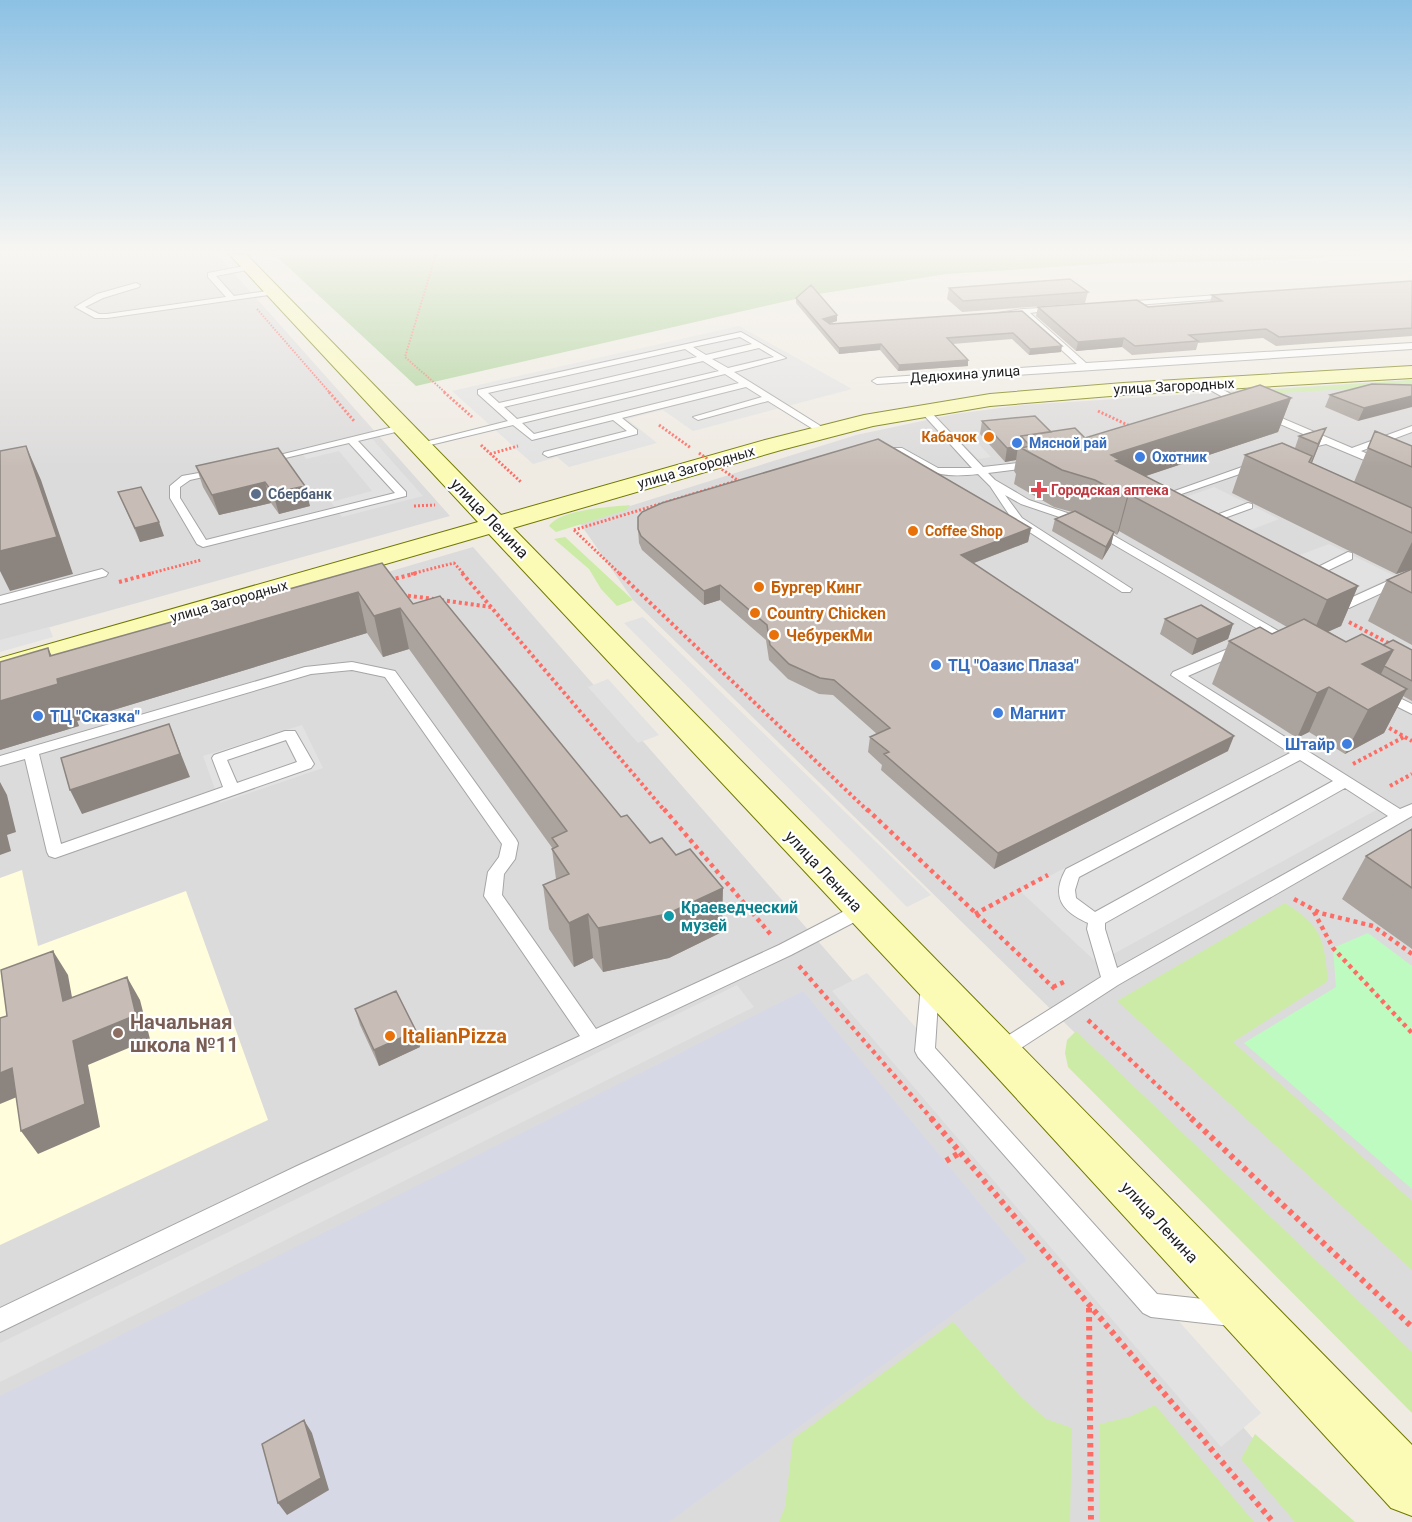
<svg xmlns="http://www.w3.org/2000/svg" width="1412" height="1522" font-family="Roboto,sans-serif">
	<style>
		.residential { fill: #dcdbdb }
		.education { fill: #fffddc }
		.grass { fill: #cceba7 }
		.forest { fill: #aad096 }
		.park { fill: #befbc0 }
		.parking { fill: #e2e2e2 }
		.plaza { fill: #d7d8e5 }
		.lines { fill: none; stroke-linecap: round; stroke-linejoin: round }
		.lane-casing { stroke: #a5a5a5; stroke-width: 2 }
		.secondary-casing { stroke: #717801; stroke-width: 2 }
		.path-far4 { stroke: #fe6d65; stroke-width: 2; stroke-dasharray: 1.5 1.5; stroke-linecap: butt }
		.path-far3 { stroke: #fe6d65; stroke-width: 3; stroke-dasharray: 2 2; stroke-linecap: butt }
		.path-far2 { stroke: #fe6d65; stroke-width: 4; stroke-dasharray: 3 3; stroke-linecap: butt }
		.path-far1 { stroke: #fe6d65; stroke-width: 4.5; stroke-dasharray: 4 4; stroke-linecap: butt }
		.path { stroke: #fe6d65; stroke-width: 6; stroke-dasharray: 4.5 4.5; stroke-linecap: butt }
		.lane { fill: #fff; fill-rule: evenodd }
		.secondary { fill: #fbfbb5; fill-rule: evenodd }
		.path-bridge { stroke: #fe6d65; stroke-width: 3; stroke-dasharray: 2 2; stroke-linecap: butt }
		.wall { fill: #aba39d }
		.shaded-wall { fill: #8b847f }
		.building { fill: #c7bdb6; stroke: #8b847f; stroke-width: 1.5 }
		.food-dot { fill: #e8710a; stroke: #fff; stroke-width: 2 }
		.shop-dot { fill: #3f7fe0; stroke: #fff; stroke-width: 2 }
		.health-dot { fill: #e0444e; stroke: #fff; stroke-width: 2 }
		.service-dot { fill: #5c6f8a; stroke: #fff; stroke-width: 2 }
		.culture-dot { fill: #0f9aa8; stroke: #fff; stroke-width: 2 }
		.education-dot { fill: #8d6e63; stroke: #fff; stroke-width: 2 }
		.labels { text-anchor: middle; stroke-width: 4.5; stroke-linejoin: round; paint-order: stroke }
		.far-street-label { font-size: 14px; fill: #1e1e1e; stroke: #fff }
		.far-food-label { font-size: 14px; font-weight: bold; fill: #c56008; stroke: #fff; text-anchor: end }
		.far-shop-label { font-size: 14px; font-weight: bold; fill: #366cbe; stroke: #fff; text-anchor: start }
		.far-health-label { font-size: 14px; font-weight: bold; fill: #be3a42; stroke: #fff; text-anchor: start }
		.far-service-label { font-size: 14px; font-weight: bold; fill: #4e5e75; stroke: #fff; text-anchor: start }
		.street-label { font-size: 16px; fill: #1e1e1e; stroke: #fff }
		.food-label { font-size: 16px; font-weight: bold; fill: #c56008; stroke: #fff; text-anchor: start }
		.shop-label { font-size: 16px; font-weight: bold; fill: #366cbe; stroke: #fff; text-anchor: start }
		.culture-label { font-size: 16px; font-weight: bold; fill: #0d838f; stroke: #fff; text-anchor: start }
		.near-education-label { font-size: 20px; font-weight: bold; fill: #785e54; stroke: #fff; text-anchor: start }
		.near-food-label { font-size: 20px; font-weight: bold; fill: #c56008; stroke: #fff; text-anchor: start }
	</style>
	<rect width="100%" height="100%" fill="#efebe3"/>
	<path class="residential" d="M0 254H217L450 516 0 641Z
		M1412 380V1363L633 600 579 522 856 435 955 414 1022 405Z
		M473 547 817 940 1326 1522H0V686Z"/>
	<path class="education" d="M22 870 38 946 186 891 268 1120 0 1245V878Z"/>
	<path class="grass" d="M1412 380V385L1234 396 1227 393Z
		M630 505 626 510 556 532 549 526C561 509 610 507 630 505Z
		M565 537 633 600 617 606 601 589 589 569 554 539Z
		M1285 903C1322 926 1324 939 1328 981L1233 1042 1412 1201V1270L1117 1001Z
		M1076 1031 1412 1352V1413L1068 1067 1065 1053 1067 1040Z
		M953 1322 1021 1397 1046 1419 1072 1428 1070 1522H779L785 1507 793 1439Z
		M1155 1405 1254 1522H1099L1100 1424 1129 1417Z
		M1255 1434 1355 1522H1295L1241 1459Z"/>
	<path class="forest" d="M274 254H1389L1247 261 1117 263 947 274 818 294 416 386Z"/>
	<path class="park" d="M1368 933 1412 966V1189L1244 1043 1336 987 1333 948Z"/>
	<path class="parking" d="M739 326 852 389 693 431 663 410 627 419 657 443 569 467 557 457 533 464 452 391Z
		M367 433 423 496 342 517 331 502 372 491 339 451 306 459 299 449Z
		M970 435 991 457 978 459 957 437Z
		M1214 487 1279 519 1248 531 1297 556 1329 544 1395 576 1343 599 1163 505Z
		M643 617 931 895 907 907 624 623Z
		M49 627 53 637 0 652V640Z
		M608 679 659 735 638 743 588 687Z
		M302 725 323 768 220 803 203 756Z
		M1289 753 1378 809 1097 963 1020 891Z
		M867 973 1261 1413 1221 1447 832 991Z
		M737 985 754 1007 0 1382V1343Z"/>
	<path class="plaza" d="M803 991 1027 1260 669 1522H0V1396Z"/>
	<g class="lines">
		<defs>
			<path id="lane" d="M249 265 252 269 216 276 234 296 273 290 277 292 276 294 107 318H95L75 307 97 294 136 283 140 285 139 287 103 298 85 307 99 314H107L226 297 208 277V273Z
				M1232 294V298H1229L1122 306 1118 304 1122 302Z
				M1059 307 1060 309 1030 313 1086 363 1412 343V349L877 384 872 381 877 378 1077 364 1022 314 1002 315 998 313 1023 309Z
				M741 332 786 358 734 372 827 430V434H821L768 401 698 420 693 417 762 397 746 387 622 418 637 430V434L548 457 543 454 544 452 627 431 613 420 532 440 513 425 418 448 413 445 508 421 478 394V390ZM740 337 752 344 706 355 693 347ZM759 348 774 357 728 368 712 359ZM685 349 697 357 499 403 488 393ZM703 361 719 371 517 419 504 407ZM725 374 739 383 534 434 522 423Z
				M1203 382H1209L1249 404 1352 448 1412 426V432L1361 451 1412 473V480L1326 444 1297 451V447L1317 440 1243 408 1203 386Z
				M924 407 927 408 983 467 1035 461 1040 464 1035 467 988 473 995 480 1029 500 1085 519 1299 643 1292 647 1287 646 1077 523 1021 504 1005 495 1022 518 1132 589 1130 592H1122L1014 522 990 486 978 474C937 479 929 471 894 452V448H902L938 468H972L921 412 919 410Z
				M401 425 404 426V430L358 441 406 492V496L203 547 197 544 170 498V486L182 476 221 469V473L190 480 180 487V498L206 540 395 493 349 443 264 463 259 460Z
				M1259 461 1264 464 1263 466 1161 501 1157 502 1152 499Z
				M1248 503 1252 504V508L1208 524H1200L1198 522Z
				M1348 552 1352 553V559L1310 579 1306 580 1300 576Z
				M102 569 108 573 106 576 0 604V596Z
				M1412 570V579L1349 608H1341L1327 598 1333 594 1346 600Z
				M1242 643 1247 644 1249 647 1247 650 1188 676 1400 809 1412 804V816L1118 985 1007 1057 1000 1059 993 1057 990 1051 993 1045 1101 977 1087 929 1088 923C1061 911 1051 896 1066 869L1290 753 1171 675 1173 672ZM1300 760 1333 781 1095 912 1076 898 1075 890 1079 877ZM1345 788 1388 816 1117 968 1105 929V923Z
				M352 662 395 671 516 839 518 843 515 859 504 874 502 895 596 1029 779 945 856 905 862 903 868 905 871 910 868 915 791 955 313 1180 0 1332V1308L297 1166 580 1036 484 896 488 872 499 857 502 844 385 677 352 670 311 674 39 754 61 844 223 787 212 758 214 755 285 731H295L314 764 311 768 55 858 49 856 47 852 25 759 0 766V756L305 667ZM286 740 297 762 237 783 227 760Z
				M1383 690 1412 704V714L1378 697 1376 694Z
				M930 978 937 981 939 986 935 1048 1157 1294 1231 1302 1239 1306 1243 1314 1239 1322 1231 1326 1151 1317 1143 1313 918 1057 915 1051 921 986 923 981Z"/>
			<path id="secondary" d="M229 254H246L501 515 765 440 864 415 990 394 1123 383 1412 366V378L1123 395 990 406 873 426 781 450 513 528 1412 1445V1516L1391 1508 985 1064 489 534 0 676V658L478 522Z"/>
		</defs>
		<use href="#lane" class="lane-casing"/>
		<use href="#secondary" class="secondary-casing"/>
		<path class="path-far4" d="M436 254 405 357 446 393
			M257 309 330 393"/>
		<path class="path-far3" d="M329 392 355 422
			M444 392 472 417
			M1098 411 1132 427
			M659 425 691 448
			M481 445 522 483
			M490 454 518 446
			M414 506 435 505
			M574 530 620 574
			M574 530 739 480
			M148 574 201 560
			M411 574 454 563 464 574"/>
		<path class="path-far2" d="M462 573 665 811
			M619 573 868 811
			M390 580 417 573
			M119 582 153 573
			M402 595 434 599
			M441 600 491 607
			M1349 622 1390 644
			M1384 725 1412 741
			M1353 764 1404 737
			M1390 786 1412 774"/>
		<path class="path-far1" d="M664 809 772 936
			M867 809 1056 990
			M1294 899 1320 913 1373 926 1412 954
			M1314 912 1333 948 1412 1033
			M975 914 1048 875
			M799 966 932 1119
			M1053 987 1066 981
			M1088 1020 1193 1119"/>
		<path class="path" d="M931 1118 1273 1522
			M1191 1118 1412 1327
			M946 1161 961 1152
			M1089 1308 1091 1522"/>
		<use href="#lane" class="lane"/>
		<use href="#secondary" class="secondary"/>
		<path class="path-bridge" d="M699 453 740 482"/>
	</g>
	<path class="wall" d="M1412 281V336L1276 346 1263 338 1198 343 1196 350 1132 355 1122 347 1076 351 1036 316 1038 307H1148L1210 302 1212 295Z
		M949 288 1088 292 1085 303 962 312 947 299Z
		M796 298 837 321 829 324H830L1022 311 1061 352 1029 355 1012 339 953 344 968 360V366L898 371 880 350 839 354 796 303Z
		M1412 385 1358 421 1325 407 1330 395Z
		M1291 398 1278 432 1145 476 1358 586 1341 626 1328 631 1346 642 1383 645 1412 650V701L1403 696 1384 733 1345 754 1309 732 1297 738 1212 684 1229 641 1272 634 1287 627 1119 531 1117 535 1114 533 1111 545 1102 560 1052 531 1055 519 1072 512 1054 507 1014 484 1016 474 1014 471 1016 460 1005 462 980 434 982 421 1051 432 1085 438Z
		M1326 428 1312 463 1354 482 1375 431 1412 446V645L1368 621 1387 580 1409 570 1396 574 1232 493 1245 455 1295 448 1299 436Z
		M278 448 310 506 279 514 271 503 219 515 203 487 196 466Z
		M118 492 164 536 140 542Z
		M1031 528 1028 542 974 563 1228 751 994 869 881 770 882 765 868 752 870 737 877 734 833 695 819 694 788 679 769 660 766 640 720 600 704 605 642 550 639 543 638 529Z
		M382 563 413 604 621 817 722 932 669 958 603 972 593 958 574 967 549 929 543 885 556 879 552 849H553L409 649 383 657 367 633 77 721 79 726 0 750V662L52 656Z
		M1165 619 1233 624 1228 639 1192 655 1160 634Z
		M1412 829V949L1342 899 1366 856Z
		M355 1009 420 1047 379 1066 360 1025Z"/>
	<path class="shaded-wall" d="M837 315V321L823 325V319Z
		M1124 338 1122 347 1076 351 1078 342Z
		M881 344 880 350 839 354V348Z
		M1062 346 1061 352 1029 355 1030 349Z
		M968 360V366L898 371 899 365Z
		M1412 396V407L1358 421 1364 408Z
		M1291 398 1278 432 1113 487 1111 455Z
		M1326 428 1311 465 1303 483 1318 444Z
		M26 446 41 480 73 574 10 591 0 571V551Z
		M1018 447 1016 460 1005 462 1007 448Z
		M265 482 271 503 219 515 212 495Z
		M305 486 310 506 279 514 273 493Z
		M1129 494 1119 531 1117 535 1127 497Z
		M159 522 164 536 140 542 135 528Z
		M1031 528 1028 542 958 569 961 555Z
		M1114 532 1111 545 1102 560 1106 547Z
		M1412 542V569L1396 574Z
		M720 585V600L704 605V591Z
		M1358 586 1341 626 1310 640 1327 600Z
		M358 592 367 633 77 721 79 726 0 750V701L50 656 48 648 62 677Z
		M400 608 409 649 383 657 374 616Z
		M1233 624 1228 639 1192 655 1197 639Z
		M1393 650 1371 694 1362 664Z
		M1329 687 1309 732 1297 738 1317 693Z
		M1407 689 1384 733 1345 754 1368 710Z
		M169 724 190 777 82 814 70 790Z
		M1234 736 1228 751 994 869 998 853Z
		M0 782 7 795 16 832 7 835 11 851 0 855Z
		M723 888 722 932 669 958 603 972 598 928Z
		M588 914 593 958 574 967 569 923Z
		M53 951 68 975 77 1025 63 1001Z
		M127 977 140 1000 150 1039 88 1065 100 1127 38 1154 21 1131 73 1041Z
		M416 1031 420 1047 379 1066 374 1050Z
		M12 1068 29 1092 0 1104V1073Z
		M304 1420 312 1433 329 1490 287 1515 278 1503Z"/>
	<path class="building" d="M1070 279 1088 292 963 301 949 288Z
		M1412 281V328L1279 337 1266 329 1189 335 1198 341 1135 346 1124 338 1078 342 1038 307 1137 300 1148 307 1222 301 1212 295Z
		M811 285 837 315 823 319 830 324 1022 311 1062 346 1030 349 1013 333 947 338 968 360 899 365 881 344 839 348 796 298Z
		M1372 384 1412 385V396L1364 408 1330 395Z
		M1260 385 1291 398 1111 455 1120 460 1116 461 1358 586 1327 600 1129 494 1127 497 1095 480 1062 470 1021 448 1030 446 1021 436 1075 428 1085 438Z
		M1035 416 1051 432 1021 436 1018 447 1007 448 982 421Z
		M1326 428 1318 444 1299 436Z
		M1375 431 1412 446V467L1368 448Z
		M878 439 1031 528 961 555 1234 736 998 853 884 754 889 752 870 737 890 728 834 680 820 678 789 664 770 645 767 625 720 585 704 591 641 536 638 529V517L642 512 662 503Z
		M1282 443 1312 456 1309 462 1412 508V533L1245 455Z
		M26 446 57 537 0 551V451Z
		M278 448 305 486 273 493 265 482 212 495 196 466Z
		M141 487 159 522 135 528 118 492Z
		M1075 511 1114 532 1106 547 1055 519Z
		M382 563 413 604 440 596 621 817 627 815 650 843 662 838 676 855 690 849 723 888 667 914 598 928 588 914 569 923 543 885 569 874 552 849 558 846 552 838 567 831 400 608 374 616 358 592 57 679 58 684 0 701V662L48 648 50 656Z
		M1412 569V593L1387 580Z
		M1201 605 1233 624 1197 639 1165 619Z
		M1304 619 1346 642 1362 634 1393 650 1362 664 1407 689 1368 710 1329 687 1317 693 1229 641 1260 627 1272 634Z
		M1393 640 1412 650V681L1384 666 1393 650 1383 645Z
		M169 724 180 754 70 790 61 758Z
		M1412 829V888L1366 856Z
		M53 951 63 1001 127 977 136 1015 73 1041 85 1104 21 1131 12 1068 0 1073V1018L7 1016 1 970Z
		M396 991 416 1031 374 1050 355 1009Z
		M304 1420 321 1478 278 1503 262 1444Z"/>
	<linearGradient id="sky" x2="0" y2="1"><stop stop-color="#8cc1e4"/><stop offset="0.54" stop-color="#f8f6f2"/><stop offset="1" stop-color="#f8f6f2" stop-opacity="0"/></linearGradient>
	<rect width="1412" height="467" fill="url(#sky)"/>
	<g class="food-dot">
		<circle cx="989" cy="437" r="6"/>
		<circle cx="913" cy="531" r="6"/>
		<circle cx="759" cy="587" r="6"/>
		<circle cx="755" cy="613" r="6"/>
		<circle cx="774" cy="635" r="6"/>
		<circle cx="390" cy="1036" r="6"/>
	</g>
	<g class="shop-dot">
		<circle cx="1017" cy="443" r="6"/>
		<circle cx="1140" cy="457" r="6"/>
		<circle cx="936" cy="665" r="6"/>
		<circle cx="998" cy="713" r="6"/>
		<circle cx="38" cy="716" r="6"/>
		<circle cx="1347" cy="744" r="6"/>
	</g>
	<path class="health-dot" d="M1036 481h6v6h6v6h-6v6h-6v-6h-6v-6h6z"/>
	<circle class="service-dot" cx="256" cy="494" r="6"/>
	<circle class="culture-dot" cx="669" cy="916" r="6"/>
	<circle class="education-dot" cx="118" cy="1033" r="6"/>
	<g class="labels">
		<g class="far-street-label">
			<text transform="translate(965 374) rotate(-4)" y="5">Дедюхина улица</text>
			<text transform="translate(1174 386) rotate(-3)" y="5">улица Загородных</text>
			<text transform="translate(696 467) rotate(-16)" y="5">улица Загородных</text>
			<text transform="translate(229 601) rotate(-16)" y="5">улица Загородных</text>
		</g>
		<g class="far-food-label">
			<text x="977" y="442">Кабачок</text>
			<text x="925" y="536" text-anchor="start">Coffee Shop</text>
		</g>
		<g class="far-shop-label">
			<text x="1029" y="448">Мясной рай</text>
			<text x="1152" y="462">Охотник</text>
		</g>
		<g class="far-health-label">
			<text x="1051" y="495">Городская аптека</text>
		</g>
		<g class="far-service-label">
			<text x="268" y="499">Сбербанк</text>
		</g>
		<g class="street-label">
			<text transform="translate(490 518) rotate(46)" y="6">улица Ленина</text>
			<text transform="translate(824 871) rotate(47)" y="6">улица Ленина</text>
			<text transform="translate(1160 1222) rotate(47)" y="6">улица Ленина</text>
		</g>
		<g class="food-label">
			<text x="771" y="593">Бургер Кинг</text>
			<text x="767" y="619">Country Chicken</text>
			<text x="786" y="641">ЧебурекМи</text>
		</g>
		<g class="shop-label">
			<text x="948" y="671">ТЦ "Оазис Плаза"</text>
			<text x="1010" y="719">Магнит</text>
			<text x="50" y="722">ТЦ "Сказка"</text>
			<text x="1335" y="750" text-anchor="end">Штайр</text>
		</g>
		<g class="culture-label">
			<text x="681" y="913">Краеведческий<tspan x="681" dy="18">музей</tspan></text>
		</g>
		<g class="near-education-label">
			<text x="130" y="1029">Начальная<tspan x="130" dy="23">школа №11</tspan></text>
		</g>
		<g class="near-food-label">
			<text x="402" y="1043">ItalianPizza</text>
		</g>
	</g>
</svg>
